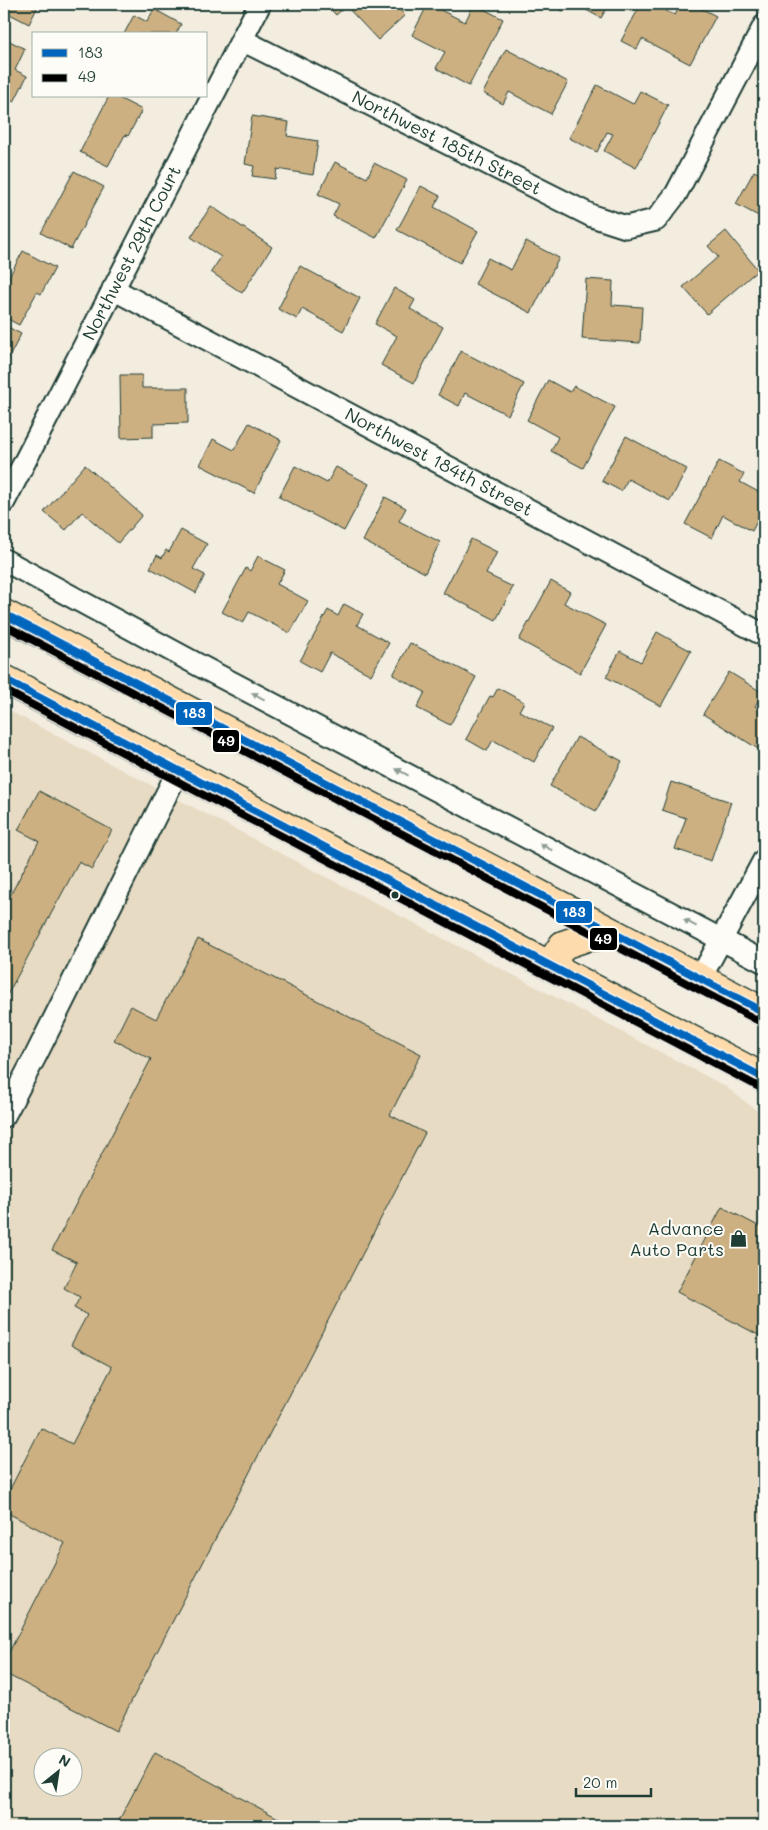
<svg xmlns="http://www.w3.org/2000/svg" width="768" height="1830" font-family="Mali,sans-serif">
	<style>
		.built { fill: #e8dbc4; fill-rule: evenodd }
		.building { fill: #cdb082; stroke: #1f3d34 }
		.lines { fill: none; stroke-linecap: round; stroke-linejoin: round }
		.minor-casing { stroke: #1f3d34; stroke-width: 25 }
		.primary-casing { stroke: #1f3d34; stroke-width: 31 }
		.minor { stroke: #fdfcf7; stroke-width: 21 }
		.primary { stroke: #fedbac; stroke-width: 28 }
		.bus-1-casing { stroke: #fdfcf7; stroke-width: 11 }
		.bus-2-casing { stroke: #fdfcf7; stroke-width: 11 }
		.bus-1 { stroke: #0065bd; stroke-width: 8 }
		.bus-2 { stroke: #000; stroke-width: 8 }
		.oneway { fill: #8e9c96 }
		.bus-dot { fill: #1f3d34; stroke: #fdfcf7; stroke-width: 2 }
		.labels { text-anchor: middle; stroke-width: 4; stroke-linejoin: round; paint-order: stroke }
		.street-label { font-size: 18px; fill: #1f3d34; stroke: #fdfcf7 }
		.poi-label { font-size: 18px; fill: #1f3d34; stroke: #fdfcf7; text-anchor: end }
		.line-badge { stroke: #fdfcf7; stroke-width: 2 }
		.badge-label { font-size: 14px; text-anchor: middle; font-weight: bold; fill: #fff }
	</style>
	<rect width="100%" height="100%" fill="#f3ede0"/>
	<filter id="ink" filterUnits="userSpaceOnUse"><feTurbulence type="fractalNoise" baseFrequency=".02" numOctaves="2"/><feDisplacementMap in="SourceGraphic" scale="10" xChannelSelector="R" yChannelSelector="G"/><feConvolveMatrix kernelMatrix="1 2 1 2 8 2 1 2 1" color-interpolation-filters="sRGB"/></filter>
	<g filter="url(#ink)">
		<path class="built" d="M4 708 725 1086 764 1116V1826H4ZM42 1758H72V1788H42Z"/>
		<path class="building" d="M4 4H39L29 24 4 11Z
			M326 4H394L405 15 378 40 346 6 336 15Z
			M428 4 465 22 474 4 503 19 469 86 436 68 445 52 412 35Z
			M549 4H567L563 11Z
			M575 4H609L601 18Z
			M641 4H669L666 11 675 15 681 4H693L716 16 690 64 642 39 637 49 621 41Z
			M154 9 181 24 176 34H124L134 15 147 22Z
			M4 38 25 49 15 70 27 76 14 102 4 97Z
			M506 49 568 82 551 114 509 92 503 104 483 93Z
			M597 85 633 104 640 91 668 105 636 168 604 151 613 134 607 132 597 152 569 138Z
			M109 96H115L142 110 128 136 125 135 108 166 80 152Z
			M252 116 289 122 287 136 318 141 313 175 277 169 275 179 252 176 254 166 245 164Z
			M335 162 367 178 374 163 407 180 376 238 333 216 339 204 318 194Z
			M74 171 104 187 71 249 41 233Z
			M754 171 764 176V219L736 204Z
			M421 186 440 196 434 207 478 231 460 263 397 230Z
			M211 206 272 247 242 293 211 272 221 257 191 237Z
			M726 231 758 270 707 314 683 287 718 257 708 246Z
			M526 241 559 258 531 313 475 284 488 258 511 270Z
			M23 251 55 268 41 294 37 292 19 325 4 317V286Z
			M300 266 360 298 343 331 302 309 297 319 278 309Z
			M586 279 613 281 612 305 642 307 640 343 582 339Z
			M394 288 415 300 410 309 443 327 414 383 381 365 397 336 375 324Z
			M4 325 21 334 4 367Z
			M461 351 524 384 508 415 465 393 459 406 438 395Z
			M120 375H142V388H188V423L153 424V437L121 438Z
			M548 380 570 392 574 386 615 407 583 468 551 451 558 437 527 420Z
			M249 423 281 440 254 493 200 465 213 439 234 450Z
			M626 436 687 469 670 501 628 479 621 491 602 481Z
			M719 461 744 474 740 482 764 495V507L752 531 723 515 712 538 685 524Z
			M85 465 142 515 118 543 82 512 66 530 44 512Z
			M295 466 327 483 336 467 369 484 344 531 279 497Z
			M385 497 406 508 399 521 440 542 425 573 363 541Z
			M181 530 207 544 193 569 205 575 196 593 150 568 157 555 162 558 166 550 169 552Z
			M471 539 497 552 486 574 513 587 496 620 443 593Z
			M258 556 285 570 277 584 308 601 290 633 249 612 243 623 222 612 246 568 250 571Z
			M551 581 570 592 564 603 606 625 580 673 519 640Z
			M344 604 363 614 357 625 389 643 371 675 330 653 320 672 300 661 328 610 338 616Z
			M657 632 691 651 661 706 606 677 620 651 641 662Z
			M410 643 476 677 450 725 417 708 425 692 393 675Z
			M729 672 763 693 755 706 764 712V749L763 752 703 714Z
			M498 688 524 702 519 711 552 728 534 762 493 740 487 751 466 739 490 696 493 697Z
			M577 737 622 761 596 811 550 786Z
			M671 782 731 802 711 861 675 849 686 818 662 810Z
			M39 791 112 830 92 869 79 862 4 1001V907L39 841 18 830Z
			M198 939 421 1054 390 1115 425 1133 116 1731 4 1673V1662L65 1543 4 1511V1501L41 1428 72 1444 112 1367 71 1345 87 1315 74 1308 80 1297 64 1288 77 1262 52 1250 151 1059 114 1040 131 1006 156 1019Z
			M722 1207 764 1229V1338L677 1292Z
			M155 1752 293 1826H116Z"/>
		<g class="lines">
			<defs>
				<g id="minor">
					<path id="s1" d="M242 40 592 216 626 227 656 220 676 194 764 26"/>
					<path id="s2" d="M113 289 764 635"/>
					<path id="s3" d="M4 502 260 4"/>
					<path d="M4 560 204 668 764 962"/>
					<path d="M700 979 764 860"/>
					<path d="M4 1116 36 1055 178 771"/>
				</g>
				<path id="primary" d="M4 614 764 1012
					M4 679 764 1078
					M550 965 563 945 587 937 615 934"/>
			</defs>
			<use href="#minor" class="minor-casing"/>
			<use href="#primary" class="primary-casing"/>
			<use href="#minor" class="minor"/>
			<use href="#primary" class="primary"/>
			<defs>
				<path id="bus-1" d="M4 614 764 1012
					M4 679 764 1078"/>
				<path id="bus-2" d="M4 625 759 1021
					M4 690 759 1087"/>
			</defs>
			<use href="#bus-1" class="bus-1-casing"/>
			<use href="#bus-2" class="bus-2-casing"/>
			<use href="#bus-1" class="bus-1"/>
			<use href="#bus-2" class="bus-2"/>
		</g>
		<defs><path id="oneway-solid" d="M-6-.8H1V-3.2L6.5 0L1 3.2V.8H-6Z" transform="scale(1.25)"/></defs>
		<g class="oneway">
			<use href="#oneway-solid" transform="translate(258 696) rotate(-152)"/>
			<use href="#oneway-solid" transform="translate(402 772) rotate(-152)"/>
			<use href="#oneway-solid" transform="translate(546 847) rotate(-152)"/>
			<use href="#oneway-solid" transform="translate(690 923) rotate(-152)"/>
		</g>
	</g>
	<defs>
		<symbol id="shop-bare" viewBox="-9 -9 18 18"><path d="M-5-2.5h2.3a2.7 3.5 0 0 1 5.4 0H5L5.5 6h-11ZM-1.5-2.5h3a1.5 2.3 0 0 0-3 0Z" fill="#1f3d34" stroke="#fdfcf7" stroke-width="2.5" paint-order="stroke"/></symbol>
	</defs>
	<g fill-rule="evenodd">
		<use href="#shop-bare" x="726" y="1226" width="25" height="25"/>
	</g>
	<circle class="bus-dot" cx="395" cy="895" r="4.5"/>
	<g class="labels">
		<g class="street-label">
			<text dy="6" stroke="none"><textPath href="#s1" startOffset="229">Northwest 185th Street</textPath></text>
			<text dy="6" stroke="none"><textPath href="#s3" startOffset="280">Northwest 29th Court</textPath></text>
			<text dy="6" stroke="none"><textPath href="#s2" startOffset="369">Northwest 184th Street</textPath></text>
		</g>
		<g class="poi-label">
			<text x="724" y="1235">Advance<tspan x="724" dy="21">Auto Parts</tspan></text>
		</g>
	</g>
	<g class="line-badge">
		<rect x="175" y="701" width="38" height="25" rx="5" fill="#0065bd"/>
		<rect x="212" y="729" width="28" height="24" rx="5" fill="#000"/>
		<rect x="555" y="900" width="38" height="24" rx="5" fill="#0065bd"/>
		<rect x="589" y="927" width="29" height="24" rx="5" fill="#000"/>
	</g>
	<g class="badge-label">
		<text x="194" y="718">183</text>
		<text x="226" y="746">49</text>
		<text x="574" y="917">183</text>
		<text x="603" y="944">49</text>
	</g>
	<rect width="768" height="1830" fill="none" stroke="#fdfcf7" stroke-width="20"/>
	<rect x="10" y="10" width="748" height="1810" fill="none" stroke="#1f3d34" stroke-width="2" filter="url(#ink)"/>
	<rect x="32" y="32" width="175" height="65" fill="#fdfcf7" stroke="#a4b0a9"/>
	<rect x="42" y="49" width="25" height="8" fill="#0065bd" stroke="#a4b0a9"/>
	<text x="78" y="58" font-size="15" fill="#1f3d34">183</text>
	<rect x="42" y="74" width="25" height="8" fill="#000000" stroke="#a4b0a9"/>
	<text x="78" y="82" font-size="15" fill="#1f3d34">49</text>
	<g transform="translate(58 1772) rotate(30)"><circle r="24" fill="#fdfcf7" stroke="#a4b0a9"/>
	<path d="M0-4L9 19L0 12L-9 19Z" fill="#1f3d34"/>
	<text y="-8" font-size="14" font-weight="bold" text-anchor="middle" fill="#1f3d34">N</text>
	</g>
	<path d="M576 1788v8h75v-8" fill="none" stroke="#1f3d34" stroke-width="2.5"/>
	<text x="583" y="1788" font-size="15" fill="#1f3d34" stroke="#fdfcf7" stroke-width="4" paint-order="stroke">20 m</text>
</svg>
